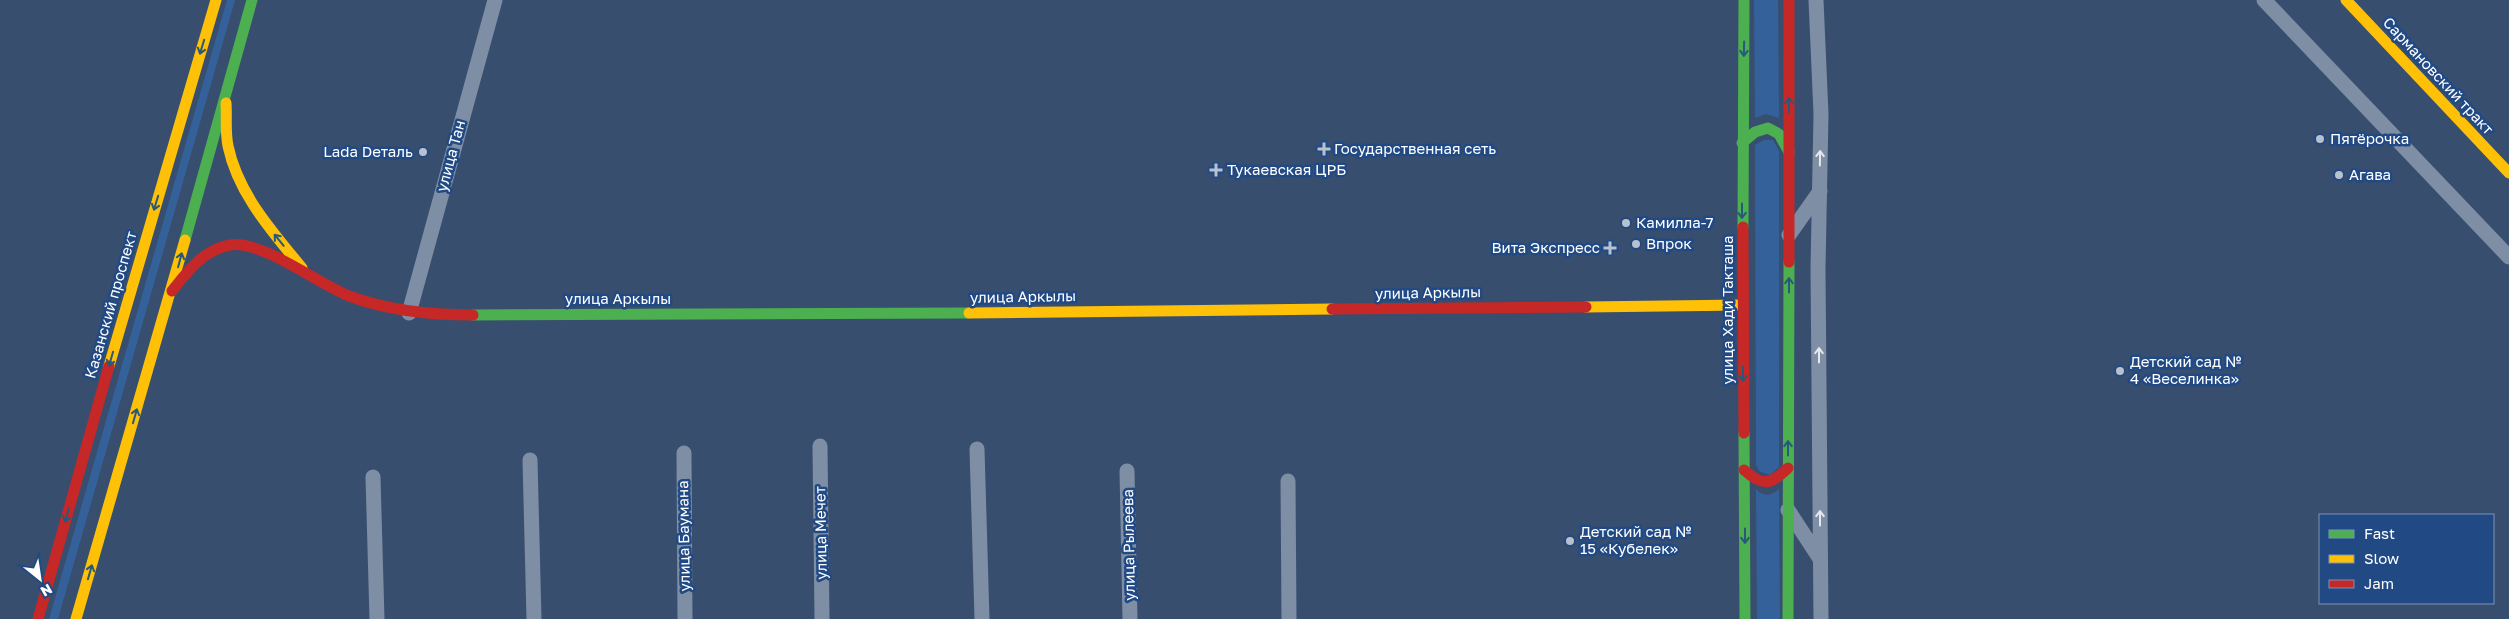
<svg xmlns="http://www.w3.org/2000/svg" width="2509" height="619" font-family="'Golos Text',sans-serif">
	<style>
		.green { fill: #35619b }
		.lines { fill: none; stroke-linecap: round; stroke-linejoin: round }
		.street { stroke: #7e8ea4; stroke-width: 15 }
		.fast { stroke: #4caf50; stroke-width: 11 }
		.slow { stroke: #ffc107; stroke-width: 11 }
		.jam { stroke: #c62828; stroke-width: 11 }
		.oneway { stroke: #27597d }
		.oneway2 { stroke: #e5e8ed }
		.poi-dot { fill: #b9c1cc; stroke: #214a85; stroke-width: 2 }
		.labels { text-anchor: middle; stroke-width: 5; stroke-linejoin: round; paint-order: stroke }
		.street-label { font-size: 15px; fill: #fff; stroke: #214a85 }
		.poi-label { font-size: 15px; fill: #fff; stroke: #214a85; text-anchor: start }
	</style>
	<rect width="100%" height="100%" fill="#384e6e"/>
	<path class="green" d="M227 0H235L58 619H49Z
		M1754 0H1778L1779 118 1766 114 1755 118Z
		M1764 140H1773L1779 151V467L1770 475 1759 471 1756 465 1755 145Z
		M1756 489C1763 497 1771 496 1779 489L1780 619H1757Z"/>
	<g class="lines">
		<path class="street" d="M1816 0 1821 114 1818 269 1821 619
			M2264 0 2509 257
			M1789 235 1820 191
			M409 313 495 0
			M820 446 822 619
			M977 449 982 619
			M684 453 685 619
			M530 460 534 619
			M1127 471 1130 619
			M373 477 377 619
			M1288 481 1289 619
			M1788 510 1820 559"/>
		<path class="fast" d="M1742 143 1755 132 1768 128 1779 134 1789 152
			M1743 227 1744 0
			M185 240 252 0
			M473 315 969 313
			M1744 433 1745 619
			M1788 619 1789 262"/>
		<path class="slow" d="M2346 0 2509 173
			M226 103C227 117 225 132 228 146 238 194 272 231 302 268
			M1586 307 1743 305
			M969 313 1332 309
			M109 366 216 0
			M76 619 185 240"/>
		<path class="jam" d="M1743 227 1744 433
			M1789 262V0
			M172 291C188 271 203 250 230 245 262 240 318 284 349 296 389 311 430 315 473 315
			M1332 309 1586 307
			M1744 470C1763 487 1770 485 1788 468
			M38 619 109 366"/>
	</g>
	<defs><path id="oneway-shaft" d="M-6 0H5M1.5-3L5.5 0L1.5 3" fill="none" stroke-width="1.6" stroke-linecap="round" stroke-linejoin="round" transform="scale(1.25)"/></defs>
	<g class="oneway">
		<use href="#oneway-shaft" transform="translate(202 47) rotate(107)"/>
		<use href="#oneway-shaft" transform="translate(1744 49) rotate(91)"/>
		<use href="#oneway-shaft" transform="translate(1789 105) rotate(-90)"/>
		<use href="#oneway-shaft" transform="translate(156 203) rotate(107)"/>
		<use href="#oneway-shaft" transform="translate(1742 211) rotate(90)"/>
		<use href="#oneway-shaft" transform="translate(279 240) rotate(-129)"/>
		<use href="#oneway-shaft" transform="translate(180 260) rotate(-75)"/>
		<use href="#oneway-shaft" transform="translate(1789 285) rotate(-90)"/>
		<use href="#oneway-shaft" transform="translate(111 359) rotate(106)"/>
		<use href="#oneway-shaft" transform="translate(1743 374) rotate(90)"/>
		<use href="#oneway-shaft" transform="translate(135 416) rotate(-74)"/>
		<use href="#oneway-shaft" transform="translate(1788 448) rotate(-90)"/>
		<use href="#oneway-shaft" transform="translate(67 515) rotate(106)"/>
		<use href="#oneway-shaft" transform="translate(1745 536) rotate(90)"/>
		<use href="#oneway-shaft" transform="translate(90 572) rotate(-74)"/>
	</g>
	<g class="oneway2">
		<use href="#oneway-shaft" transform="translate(1820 158) rotate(-89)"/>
		<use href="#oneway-shaft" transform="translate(1819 355) rotate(-90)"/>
		<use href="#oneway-shaft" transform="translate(1820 518) rotate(-90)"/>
	</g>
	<g class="poi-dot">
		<circle cx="2320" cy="139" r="5"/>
		<path d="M1321.5 141.5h5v5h5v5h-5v5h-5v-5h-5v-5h5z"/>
		<circle cx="423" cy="152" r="5"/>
		<path d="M1213.5 162.5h5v5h5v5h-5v5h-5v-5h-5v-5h5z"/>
		<circle cx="2339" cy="175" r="5"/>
		<circle cx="1626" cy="223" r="5"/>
		<circle cx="1636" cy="244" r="5"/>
		<path d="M1607.5 240.5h5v5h5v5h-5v5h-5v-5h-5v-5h5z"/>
		<circle cx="2120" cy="371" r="5"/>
		<circle cx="1570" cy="541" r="5"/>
	</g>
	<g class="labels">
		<g class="street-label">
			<text transform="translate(2438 76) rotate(47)" y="5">Сармановский тракт</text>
			<text transform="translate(451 156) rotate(-75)" y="5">улица Тан</text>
			<text transform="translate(1428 293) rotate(-1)" y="5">улица Аркылы</text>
			<text transform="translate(1023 297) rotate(-1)" y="5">улица Аркылы</text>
			<text x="618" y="304">улица Аркылы</text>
			<text transform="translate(111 305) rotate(-74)" y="5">Казанский проспект</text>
			<text transform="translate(1728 310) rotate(-90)" y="5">улица Хади Такташа</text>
			<text transform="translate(821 533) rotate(-91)" y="5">улица Мечет</text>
			<text transform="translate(684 536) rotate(-91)" y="5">улица Баумана</text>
			<text transform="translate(1129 545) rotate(-91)" y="5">улица Рылеева</text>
		</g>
		<g class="poi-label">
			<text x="2330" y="144">Пятёрочка</text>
			<text x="1334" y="154">Государственная сеть</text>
			<text x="413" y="157" text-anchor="end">Lada Dеталь</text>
			<text x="1227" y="175">Тукаевская ЦРБ</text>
			<text x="2349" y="180">Агава</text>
			<text x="1636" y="228">Камилла-7</text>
			<text x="1646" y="249">Впрок</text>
			<text x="1600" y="253" text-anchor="end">Вита Экспресс</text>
			<text x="2130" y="367">Детский сад №<tspan x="2130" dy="17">4 «Веселинка»</tspan></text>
			<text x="1580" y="537">Детский сад №<tspan x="1580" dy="17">15 «Кубелек»</tspan></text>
		</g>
	</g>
	<rect x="2319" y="514" width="175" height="90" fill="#214a85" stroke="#7a92b6"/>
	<rect x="2329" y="530" width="25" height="8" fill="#4caf50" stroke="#7a92b6"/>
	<text x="2364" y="539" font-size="15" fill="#ffffff">Fast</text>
	<rect x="2329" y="555" width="25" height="8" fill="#ffc107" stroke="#7a92b6"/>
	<text x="2364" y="564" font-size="15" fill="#ffffff">Slow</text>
	<rect x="2329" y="580" width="25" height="8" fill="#c62828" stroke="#7a92b6"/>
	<text x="2364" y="589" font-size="15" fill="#ffffff">Jam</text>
	<g transform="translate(40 579) rotate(150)" stroke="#214a85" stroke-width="4" paint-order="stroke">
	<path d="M0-4L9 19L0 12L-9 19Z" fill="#ffffff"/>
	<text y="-8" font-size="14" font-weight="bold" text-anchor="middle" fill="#ffffff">N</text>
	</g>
</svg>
